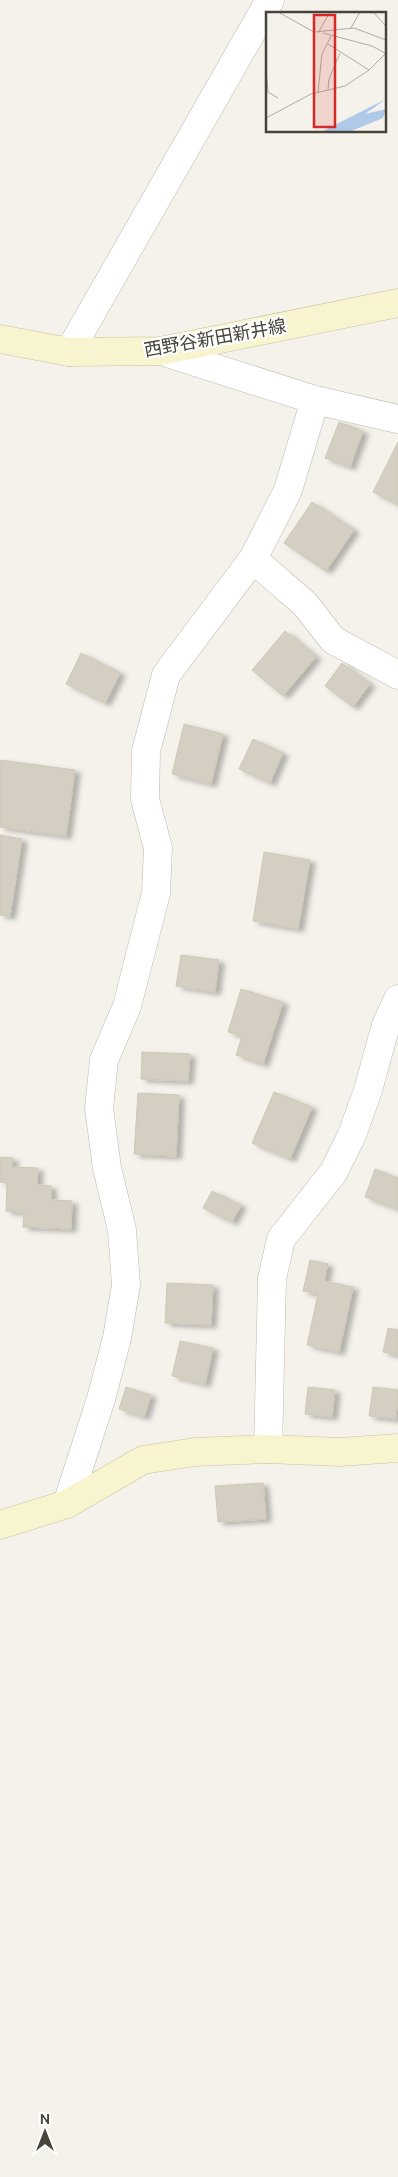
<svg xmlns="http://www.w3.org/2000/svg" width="398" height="2177" font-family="Ubuntu,'Noto Sans JP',sans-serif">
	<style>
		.building { fill: #d4cfc2; stroke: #cec8b6; filter: url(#shadow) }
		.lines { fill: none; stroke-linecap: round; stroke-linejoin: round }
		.street-casing { stroke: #bebbaf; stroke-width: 29 }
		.secondary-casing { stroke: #c8c39c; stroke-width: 29 }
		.street { stroke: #fff; stroke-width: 28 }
		.secondary { stroke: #f9f4d0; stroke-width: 28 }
		.labels { text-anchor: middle; stroke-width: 4.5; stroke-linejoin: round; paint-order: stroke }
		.street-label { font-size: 18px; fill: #47443a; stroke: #fff }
		.inset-road { fill: none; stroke: #afaca4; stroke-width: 1 }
		.view { fill: #d62828; fill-opacity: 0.15; stroke: #d62828; stroke-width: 2.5 }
		.inset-edge { fill: none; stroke: #47443a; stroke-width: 2.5 }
	</style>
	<defs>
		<filter id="shadow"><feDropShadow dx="5.5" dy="3" stdDeviation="2.5" flood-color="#0004"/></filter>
	</defs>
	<rect width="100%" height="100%" fill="#f4f2eb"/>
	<path class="building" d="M339 422 363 431 350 467 325 458Z
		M398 442V505L373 492Z
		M312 502 354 530 326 571 284 543Z
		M285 631 316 657 283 696 252 670Z
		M81 653 120 673 105 703 66 684Z
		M342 663 370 684 353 707 325 686Z
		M184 724 223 734 211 784 172 774Z
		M253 739 283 753 270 783 239 769Z
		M0 760 75 770 66 836 0 827Z
		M0 835 22 839 10 916 0 915Z
		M264 852 310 860 298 929 253 921Z
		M181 955 219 960 215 992 176 986Z
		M241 989 283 1002 263 1064 236 1055 242 1036 228 1032Z
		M142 1052 190 1054 188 1081 141 1079Z
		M274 1092 312 1107 290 1159 252 1143Z
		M138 1093 179 1095 176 1156 134 1154Z
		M0 1157 13 1158 12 1167 38 1168 37 1185 51 1186V1200L72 1201 71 1229 23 1227 24 1212 6 1211 7 1183 0 1182Z
		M375 1169 398 1178V1209L365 1197Z
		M212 1191 241 1205 232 1222 203 1208Z
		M310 1260 328 1264 324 1281 353 1287 339 1352 307 1345 318 1294 303 1291Z
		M167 1283 213 1285 211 1325 165 1323Z
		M388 1328 398 1330V1355L383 1352Z
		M180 1341 213 1348 205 1384 172 1376Z
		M126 1387 151 1395 144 1417 119 1409Z
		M308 1387 335 1390 332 1417 305 1414Z
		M373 1387 398 1390 396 1419 369 1416Z
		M263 1483 266 1519 218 1522 215 1486Z"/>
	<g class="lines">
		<defs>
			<path id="street" d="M161 351 315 400 398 419
				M69 352 270 0
				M253 559 305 604 333 640 398 675
				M268 1449 272 1279 281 1239 333 1173 352 1135 368 1090 386 1025 398 999
				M67 1504 101 1399 117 1338 126 1285 122 1230 107 1168 99 1108 104 1060 127 1006 156 893 158 848 145 799 146 751 166 675 253 559 288 490 315 400"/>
			<path id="secondary" d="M0 339 69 352 161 351 398 303
				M0 1525 67 1504 143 1460 195 1452 268 1449 340 1452 398 1448"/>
		</defs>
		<use href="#street" class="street-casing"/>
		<use href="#secondary" class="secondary-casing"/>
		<use href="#street" class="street"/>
		<use href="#secondary" class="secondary"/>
	</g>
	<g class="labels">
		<g class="street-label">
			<text transform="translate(215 338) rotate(-10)" y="6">西野谷新田新井線</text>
		</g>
	</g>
	<g transform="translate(266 12)">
		<rect width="120" height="120" fill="#f4f2eb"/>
		<path d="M120 87 99 102 120 97 117 106 83 120H55Z" fill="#afc9e9"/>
		<path class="inset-road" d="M12 0 48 20 88 16 120 28M107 0 120 14M85 16 94 0M52 21 64 0M57 21 106 34 119 41M62 32 103 58M0 59 2 80 12 86M62 77 63 67 74 41M52 80 56 42 65 24M0 106 45 82 79 74 103 58 120 41"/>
		<path class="view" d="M48 3H69V115H48Z"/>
		<rect width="120" height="120" class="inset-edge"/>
	</g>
	<g transform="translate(45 2132)" stroke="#ffffff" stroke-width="4" paint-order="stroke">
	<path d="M0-4L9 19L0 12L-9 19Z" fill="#47443a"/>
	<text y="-8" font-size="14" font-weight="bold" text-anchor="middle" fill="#47443a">N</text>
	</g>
</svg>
